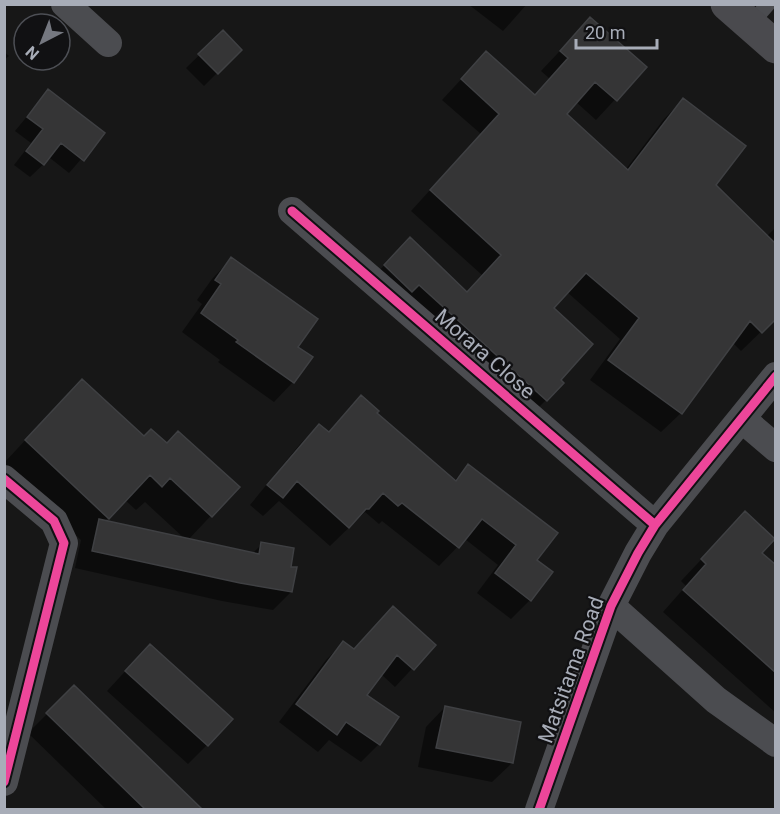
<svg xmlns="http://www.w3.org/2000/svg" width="780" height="814" font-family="Roboto,sans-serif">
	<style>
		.shadow { fill: #0007; fill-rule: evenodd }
		.building { fill: #353536; stroke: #3f4043; stroke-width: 1.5 }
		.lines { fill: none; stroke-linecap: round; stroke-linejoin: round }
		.service { stroke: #4b4c50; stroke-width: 15 }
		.minor { stroke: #4b4c50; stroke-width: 28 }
		.secondary { stroke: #4a4a4e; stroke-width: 33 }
		.cycleway-casing { stroke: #111113; stroke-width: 13 }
		.cycleway { stroke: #ed469a; stroke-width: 9 }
		.labels { text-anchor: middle; stroke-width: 4.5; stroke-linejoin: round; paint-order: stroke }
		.street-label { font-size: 21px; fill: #a8adb8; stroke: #111113 }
	</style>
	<rect width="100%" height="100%" fill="#171717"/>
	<path class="shadow" d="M468 4H527L503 31Z
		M590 19 645 67 596 120 576 102 565 114 626 169 664 119 683 100 714 185 766 237 776 227V317L741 351 732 342 681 413 661 432 590 380 620 339 567 292 552 308 559 381 546 400 527 419 365 286 390 259 466 293 482 275 411 211 481 134 442 100 467 73 534 96 550 79 541 71Z
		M223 32 240 50 204 86 186 68Z
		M4 52 9 56 4 60Z
		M48 91 103 134 69 173 50 158 30 177 14 165 31 143 15 131Z
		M231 259 296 347 311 357 293 382 274 402 218 362 220 360 182 332 202 304 197 300 212 279Z
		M58 405 166 445 238 487 188 540 252 554 262 544 289 569 291 592 273 610 222 601 75 568 81 540 4 468V463ZM125 500 136 510 145 502 185 539 104 522Z
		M375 413 454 481 468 466 535 560 530 600 511 619 477 593 498 565 465 539 439 566 382 521 379 524 365 512 330 546 279 501 263 516 250 505 300 444 319 426 328 433 343 416Z
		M745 513 760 553 776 567V713L663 612 686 586 681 581Z
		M393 608 434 645 395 687 381 674 365 695 397 718 379 744 361 762 329 740 318 752 279 722 326 660 343 643 353 650Z
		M131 665 207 745 188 764 107 691Z
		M74 687 201 810H107L28 733Z
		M445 707 520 723 512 763 492 782 418 767 426 727Z"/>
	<path class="building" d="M590 17 647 67 617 101 595 82 567 114 628 170 683 98 746 146 716 185 776 244V319L762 333 750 321 682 414 608 360 639 318 586 273 554 308 593 344 561 380 564 383 547 401 419 285 412 292 384 265 410 237 467 292 501 255 430 190 499 114 461 79 486 51 535 95 568 58 560 51Z
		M223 30 242 50 218 74 198 54Z
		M48 89 105 133 84 161 61 143 44 165 26 151 43 129 27 117Z
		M231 257 318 319 298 347 313 357 294 383 236 342 238 340 201 313 221 284 215 280Z
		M82 379 144 436 151 429 167 443 178 431 240 487 212 517 170 478 162 487 150 475 109 519 25 440Z
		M361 395 379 411 377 413 456 481 468 464 558 533 537 560 553 572 531 601 495 573 516 545 482 519 459 548 402 503 398 506 383 493 369 509H366L349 528 297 481 283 498 267 485 319 424 329 432Z
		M745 511 775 539 762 553 776 565V673L683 590 706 564 701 559Z
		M99 519 259 554 261 542 294 548 291 567H297L292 592 240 583 92 551Z
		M393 606 436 645 414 670 397 655 367 695 399 717 380 745 346 722 337 735 296 704 343 641 354 649Z
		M150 644 233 719 208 746 125 671Z
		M74 685 203 810H146L46 713Z
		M445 706 521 722 513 763 436 748Z"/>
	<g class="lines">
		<path class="service" d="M750 25 768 4"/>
		<path class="minor" d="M65 4 108 43
			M292 211 655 525
			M742 419 776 448
			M4 479 54 521 64 543 4 782
			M611 606 716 700 776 743
			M539 810 611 606 638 553 655 525 776 376"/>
		<path class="secondary" d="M727 4 776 47"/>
		<defs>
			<path id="cycleway" d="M292 211 655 525
				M4 479 54 521 64 543 4 782
				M539 810 611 606 638 553 655 525 776 376"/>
		</defs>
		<use href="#cycleway" class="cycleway-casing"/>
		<use href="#cycleway" class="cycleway"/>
	</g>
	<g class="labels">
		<g class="street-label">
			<text transform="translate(485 354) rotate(41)" y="7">Morara Close</text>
			<text transform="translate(571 670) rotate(-70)" y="7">Matsitama Road</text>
		</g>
	</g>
	<rect width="780" height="814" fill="none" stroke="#a8adb8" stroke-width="12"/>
	<g transform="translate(42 42) rotate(222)"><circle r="28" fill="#111113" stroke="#4d4f55" stroke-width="1.5"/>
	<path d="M0-4.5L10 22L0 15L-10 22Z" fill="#757880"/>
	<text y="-9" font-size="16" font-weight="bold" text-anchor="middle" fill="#a8adb8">N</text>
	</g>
	<path d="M576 39v9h81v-9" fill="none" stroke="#a8adb8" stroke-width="3"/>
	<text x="585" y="39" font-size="18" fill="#a8adb8" stroke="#111113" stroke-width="4.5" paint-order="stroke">20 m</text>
</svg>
